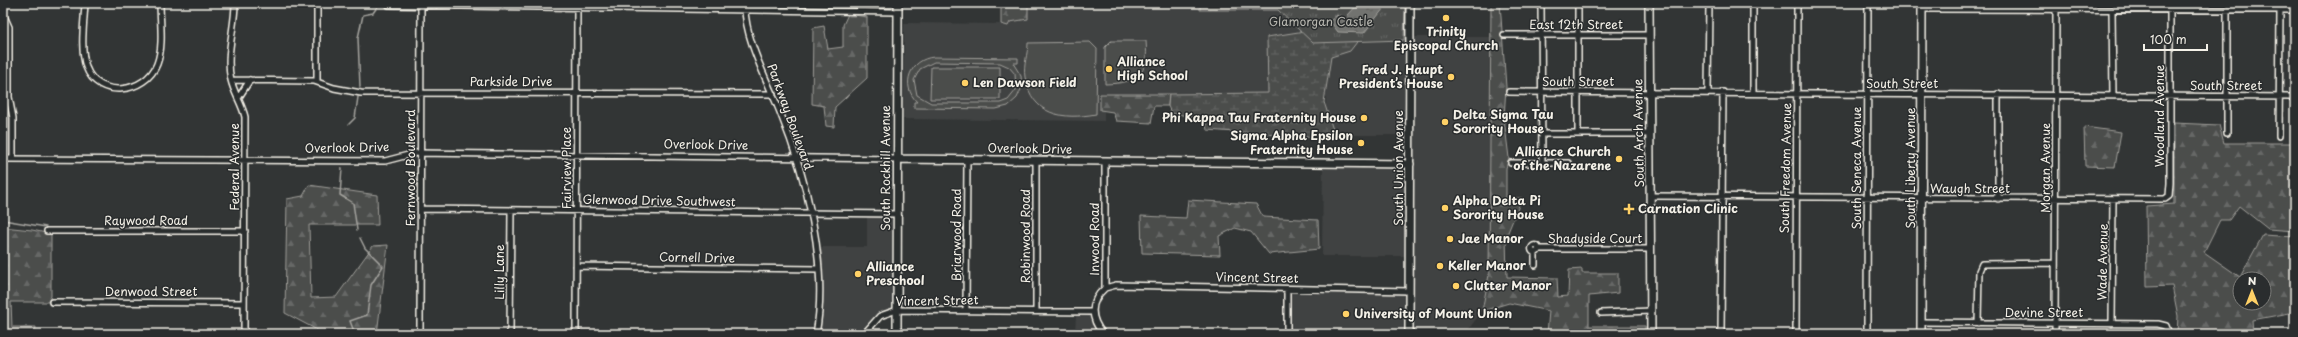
<svg xmlns="http://www.w3.org/2000/svg" width="2298" height="337" font-family="'Playpen Sans',sans-serif">
	<style>
		.built { fill: #404242 }
		.industrial { fill: url(#industrial-furrows) }
		.forest { fill: url(#forest-firs); stroke: #a09f9a; fill-rule: evenodd }
		.wetland { fill: url(#wetland-marsh); stroke: #a09f9a }
		.park { fill: url(#park-tufts); stroke: #a09f9a }
		.pitch { fill: #4b4d4c; stroke: #a09f9a; fill-rule: evenodd }
		.water { fill: url(#water-ripples); stroke: #a6a5a0 }
		.lines { fill: none; stroke-linecap: round; stroke-linejoin: round }
		.stream { stroke: #a6a5a0; stroke-width: 1.5 }
		.street-casing { stroke: #f4f1e8; stroke-width: 8 }
		.secondary-casing { stroke: #f4f1e8; stroke-width: 10 }
		.street { stroke: #2a2d2e; stroke-width: 5 }
		.secondary { stroke: #2a2d2e; stroke-width: 7 }
		.poi-dot { fill: #ffd166; stroke: #2a2d2e; stroke-width: 1.5 }
		.labels { text-anchor: middle; stroke-width: 3; stroke-linejoin: round; paint-order: stroke }
		.park-label { font-size: 12px; fill: #b9b8b1; stroke: #2a2d2e }
		.street-label { font-size: 12px; fill: #f4f1e8; stroke: #2a2d2e }
		.poi-label { font-size: 12px; font-weight: bold; fill: #f4f1e8; stroke: #2a2d2e; text-anchor: start }
	</style>
	<defs>
		<pattern id="industrial-furrows" width="10" height="10" patternUnits="userSpaceOnUse"><rect width="10" height="10" fill="#404242"/><path d="M-1 1l2-2M0 10L10 0M9 11l2-2" fill="none" stroke="#5c5e5d"/></pattern>
		<pattern id="forest-firs" width="22" height="20" patternUnits="userSpaceOnUse"><rect width="22" height="20" fill="#4b4d4c"/><path d="M5 1l3.5 6h-7zM16 11l3.5 6h-7z" fill="#666766"/></pattern>
		<pattern id="wetland-marsh" width="20" height="14" patternUnits="userSpaceOnUse"><rect width="20" height="14" fill="#4b4d4c"/><path d="M1 5h8M5 5V1M11 12h8M15 12V8" fill="none" stroke="#666766"/></pattern>
		<pattern id="park-tufts" width="24" height="20" patternUnits="userSpaceOnUse"><rect width="24" height="20" fill="#4b4d4c"/><path d="M3 7l-1-3M5 7V3M7 7l1-3M15 17l-1-3M17 17v-4M19 17l1-3" fill="none" stroke="#666766"/></pattern>
		<pattern id="water-ripples" width="26" height="14" patternUnits="userSpaceOnUse"><rect width="26" height="14" fill="#727370"/><path d="M2 4q2-2 4 0t4 0M15 11q2-2 4 0t4 0" fill="none" stroke="#5e5e5b"/></pattern>
	</defs>
	<rect width="100%" height="100%" fill="#323535"/>
	<filter id="ink" filterUnits="userSpaceOnUse"><feTurbulence type="fractalNoise" baseFrequency=".025" numOctaves="2"/><feDisplacementMap in="SourceGraphic" scale="8" xChannelSelector="R" yChannelSelector="G"/><feConvolveMatrix kernelMatrix="1 2 1 2 8 2 1 2 1" color-interpolation-filters="sRGB"/></filter>
	<g filter="url(#ink)">
		<path class="built" d="M1001 3H1200L1201 10H1278L1313 43 1404 40 1405 135H1326V96H1104V121L903 119 904 23 1001 24Z
			M1410 37H1490L1489 275 1482 311 1465 334H1414Z
			M1323 163 1410 164 1409 256H1322Z
			M867 217H893V307L878 313 864 331 859 333H820L823 286 819 247H867Z
			M1289 292 1404 295V334H1289Z
			M1076 314 1089 316 1100 334H1075Z"/>
		<path class="industrial" d="M2062 3H2295V6L2062 8Z"/>
		<path class="forest" d="M1001 3H1028V19L1010 22 1008 26 1001 24Z
			M1491 3H1500L1506 87 1504 118 1509 158 1506 168V198H1522L1506 237 1507 277 1557 278 1558 297 1568 296 1569 270 1582 269V273H1618V293L1589 296V326H1645V334H1547L1549 311 1509 303 1482 311 1489 275Z
			M848 14 867 17V78L835 107 834 127 826 126 824 106 812 104 813 28 824 26 828 49 843 47V25Z
			M1100 94H1169L1168 106H1154L1151 123 1116 121 1113 112 1100 110Z
			M2174 123 2219 125 2224 143H2295V231L2268 229 2239 206 2229 220H2220L2204 252 2240 277 2263 235 2295 237V312L2252 320 2253 334H2177L2178 316 2172 286 2147 287 2146 206 2174 204ZM2240 279H2264V303H2240Z
			M2084 127 2121 132 2115 167 2085 166Z
			M309 185 377 195 378 225H309L311 298 336 297 373 246 388 245 377 334 321 332 285 313 287 199 303 196Z
			M1188 200 1256 204 1263 217 1318 220 1319 249 1269 254 1251 232 1235 228 1219 236 1220 255 1142 253 1141 216 1186 218Z
			M3 227 32 230 51 234V296L48 302H11L12 327H36L35 334H3Z"/>
		<path class="wetland" d="M1311 30 1364 33 1350 51 1331 57 1324 102 1334 133V139L1207 130 1205 119 1171 113 1168 106 1169 94 1268 93 1267 37Z"/>
		<path class="park" d="M1200 3H1405L1404 40 1313 43 1278 10H1200Z"/>
		<path class="pitch" d="M1111 41H1146C1149 75 1138 83 1105 84V47Z
			M1090 42 1097 49 1096 114C1063 120 1032 116 1025 77 1023 65 1028 54 1028 43Z
			M934 57 1018 58V63H1013L1021 76 1022 87 1017 98 1008 106 996 109 914 108V102H917C900 85 910 59 934 57ZM934 62 1000 63 1009 67 1015 74 1016 90 1008 100 1000 103H931L917 95 914 80 920 69Z
			M931 67H1000V99H930Z"/>
		<path class="water" d="M1359 3H1388L1364 33 1338 32 1330 21 1337 15 1343 20H1347L1348 15Z"/>
		<g class="lines">
			<path class="stream" d="M360 87 358 38 363 15 373 13 380 3
				M349 124 355 118 358 97
				M342 168 340 195 353 203 357 230
				M3 220 46 227
				M355 334 350 321 367 315 371 285 383 266 365 248 360 238"/>
			<defs>
				<path id="street" d="M85 3C84 23 80 48 86 67 98 100 146 93 157 64 164 46 160 21 160 3
					M235 3C235 28 225 55 231 80 234 93 242 104 245 117L244 334
					M745 3C743 36 768 82 780 112 806 176 829 265 816 334
					M1541 3 1542 163
					M1753 3V93
					M389 5 898 12
					M1922 9 2295 10
					M2112 10 2113 96
					M5 18 9 27V97L13 118V159
					M1504 35H1648
					M231 80 314 81 334 88 361 93 773 94
					M317 81V3
					M1509 92 2295 97
					M1708 92 1709 3
					M239 97 250 80
					M2227 133V10
					M1542 134H1649
					M1578 134V3
					M2279 136 2280 10
					M4 159 385 161 416 153 897 159
					M1511 163H1568
					M1651 196 2165 199 2169 196 2170 183V10
					M1998 199V94
					M421 209 897 214
					M47 231H245
					M1531.5 249a3.5 3.5 0 1 1 7 0a3.5 3.5 0 1 1-7 0Z
					M1539 249H1651
					M1535 252V265
					M576 266 818 269
					M1105 288 1116 285 1409 291
					M1287 289V334
					M52 302 244 303
					M966 310 967 159
					M1036 311V160
					M1601 313 1651 311
					M1921 322 2158 324 2166 326 2169 334
					M1978 323 1979 271 1982 264 2055 263
					M2112 324 2113 200
					M420 334 421 4
					M510 334 511 210
					M576 334 577 3
					M576 334H611
					M864 334 880 316 897 310 1092 312
					M1103 334C1090 318 1089 302 1105 288V161
					M1721 334 1723 92
					M1796 334 1797 3
					M1867 334 1868 3
					M2055 334 2056 3"/>
				<path id="secondary" d="M1649 3 1651 334
					M897 159 1410 164
					M897 334 898 3
					M1409 334 1410 3
					M1921 334 1922 3"/>
			</defs>
			<use href="#street" class="street-casing"/>
			<use href="#secondary" class="secondary-casing"/>
			<use href="#street" class="street"/>
			<use href="#secondary" class="secondary"/>
		</g>
	</g>
	<g class="poi-dot">
		<circle cx="1446" cy="18" r="4"/>
		<circle cx="1109" cy="69" r="4"/>
		<circle cx="1451" cy="77" r="4"/>
		<circle cx="965" cy="83" r="4"/>
		<circle cx="1364" cy="118" r="4"/>
		<circle cx="1445" cy="122" r="4"/>
		<circle cx="1361" cy="143" r="4"/>
		<circle cx="1619" cy="159" r="4"/>
		<circle cx="1445" cy="208" r="4"/>
		<path d="M1627 203h4v4h4v4h-4v4h-4v-4h-4v-4h4z"/>
		<circle cx="1450" cy="239" r="4"/>
		<circle cx="1440" cy="266" r="4"/>
		<circle cx="858" cy="274" r="4"/>
		<circle cx="1456" cy="286" r="4"/>
		<circle cx="1346" cy="314" r="4"/>
	</g>
	<g class="labels">
		<g class="park-label">
			<text x="1321" y="26">Glamorgan Castle</text>
		</g>
		<g class="street-label">
			<text x="1576" y="29">East 12th Street</text>
			<text x="511" y="86">Parkside Drive</text>
			<text x="1578" y="86">South Street</text>
			<text x="1902" y="88">South Street</text>
			<text x="2226" y="90">South Street</text>
			<text transform="translate(2160 116) rotate(-90)" y="4">Woodland Avenue</text>
			<text transform="translate(790 117) rotate(70)" y="4">Parkway Boulevard</text>
			<text transform="translate(1639 133) rotate(-91)" y="4">South Arch Avenue</text>
			<text transform="translate(706 145) rotate(1)" y="4">Overlook Drive</text>
			<text transform="translate(347 148) rotate(-1)" y="4">Overlook Drive</text>
			<text transform="translate(1030 149) rotate(1)" y="4">Overlook Drive</text>
			<text transform="translate(235 167) rotate(-90)" y="4">Federal Avenue</text>
			<text transform="translate(411 168) rotate(-90)" y="4">Fernwood Boulevard</text>
			<text transform="translate(567 168) rotate(-90)" y="4">Fairview Place</text>
			<text transform="translate(886 168) rotate(-90)" y="4">South Rockhill Avenue</text>
			<text transform="translate(1399 168) rotate(-90)" y="4">South Union Avenue</text>
			<text transform="translate(1786 168) rotate(-89)" y="4">South Freedom Avenue</text>
			<text transform="translate(1857 168) rotate(-90)" y="4">South Seneca Avenue</text>
			<text transform="translate(1911 168) rotate(-90)" y="4">South Liberty Avenue</text>
			<text transform="translate(2046 168) rotate(-90)" y="4">Morgan Avenue</text>
			<text x="1970" y="193">Waugh Street</text>
			<text transform="translate(659 201) rotate(1)" y="4">Glenwood Drive Southwest</text>
			<text x="146" y="225">Raywood Road</text>
			<text transform="translate(957 235) rotate(-90)" y="4">Briarwood Road</text>
			<text transform="translate(1026 236) rotate(-90)" y="4">Robinwood Road</text>
			<text transform="translate(1095 239) rotate(-90)" y="4">Inwood Road</text>
			<text x="1595" y="243">Shadyside Court</text>
			<text transform="translate(697 258) rotate(1)" y="4">Cornell Drive</text>
			<text transform="translate(2103 262) rotate(-89)" y="4">Wade Avenue</text>
			<text transform="translate(500 272) rotate(-90)" y="4">Lilly Lane</text>
			<text transform="translate(1257 278) rotate(1)" y="4">Vincent Street</text>
			<text x="151" y="296">Denwood Street</text>
			<text transform="translate(937 301) rotate(-1)" y="4">Vincent Street</text>
			<text x="2044" y="317">Devine Street</text>
		</g>
		<g class="poi-label">
			<text x="1446" y="36" text-anchor="middle">Trinity<tspan x="1446" dy="14">Episcopal Church</tspan></text>
			<text x="1117" y="66">Alliance<tspan x="1117" dy="14">High School</tspan></text>
			<text x="1443" y="74" text-anchor="end">Fred J. Haupt<tspan x="1443" dy="14">President’s House</tspan></text>
			<text x="973" y="87">Len Dawson Field</text>
			<text x="1453" y="119">Delta Sigma Tau<tspan x="1453" dy="14">Sorority House</tspan></text>
			<text x="1356" y="122" text-anchor="end">Phi Kappa Tau Fraternity House</text>
			<text x="1353" y="140" text-anchor="end">Sigma Alpha Epsilon<tspan x="1353" dy="14">Fraternity House</tspan></text>
			<text x="1611" y="156" text-anchor="end">Alliance Church<tspan x="1611" dy="14">of the Nazarene</tspan></text>
			<text x="1453" y="205">Alpha Delta Pi<tspan x="1453" dy="14">Sorority House</tspan></text>
			<text x="1638" y="213">Carnation Clinic</text>
			<text x="1458" y="243">Jae Manor</text>
			<text x="1448" y="270">Keller Manor</text>
			<text x="866" y="271">Alliance<tspan x="866" dy="14">Preschool</tspan></text>
			<text x="1464" y="290">Clutter Manor</text>
			<text x="1354" y="318">University of Mount Union</text>
		</g>
	</g>
	<rect width="2298" height="337" fill="none" stroke="#2a2d2e" stroke-width="16"/>
	<rect x="8" y="8" width="2282" height="321" fill="none" stroke="#f4f1e8" stroke-width="1.5" filter="url(#ink)"/>
	<g transform="translate(2252 291)"><circle r="19" fill="#2a2d2e" stroke="#7b7b78"/>
	<path d="M0-3L7 15L0 10L-7 15Z" fill="#ffd166"/>
	<text y="-6" font-size="11" font-weight="bold" text-anchor="middle" fill="#f4f1e8">N</text>
	</g>
	<path d="M2144 44v6h63v-6" fill="none" stroke="#f4f1e8" stroke-width="2"/>
	<text x="2150" y="44" font-size="12" fill="#f4f1e8" stroke="#2a2d2e" stroke-width="3" paint-order="stroke">100 m</text>
</svg>
